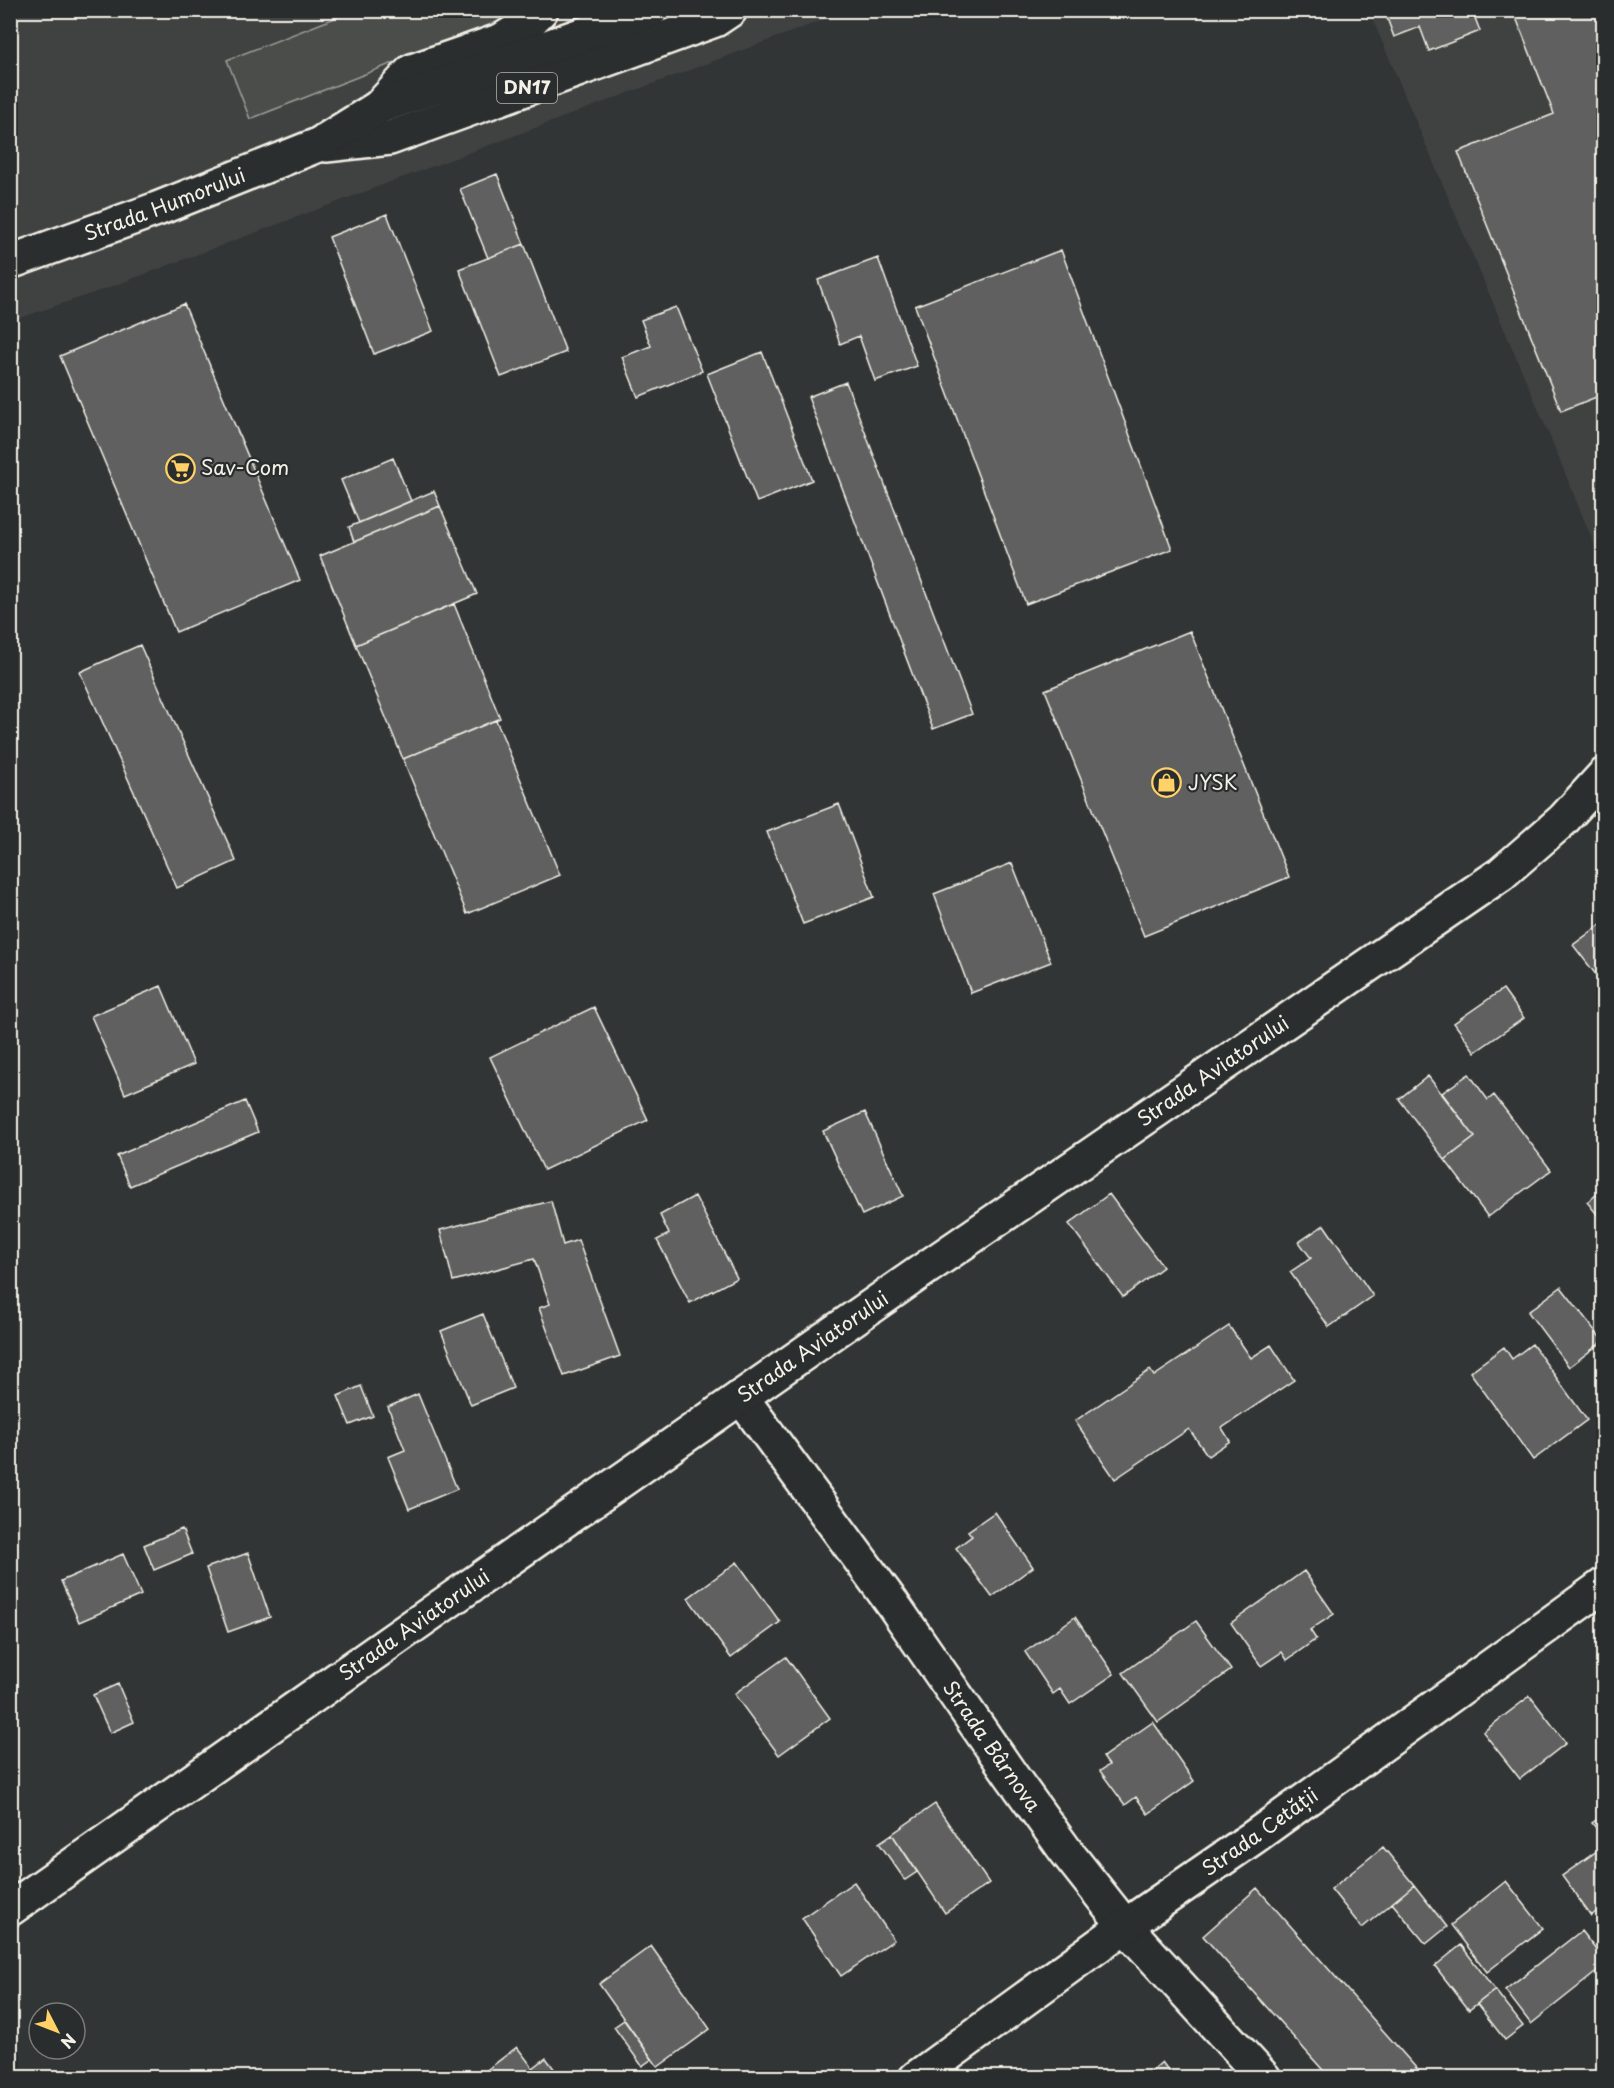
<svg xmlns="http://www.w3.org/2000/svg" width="1614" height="2088" font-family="'Playpen Sans',sans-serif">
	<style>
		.built { fill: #404242 }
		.green { fill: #4b4d4c; stroke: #a09f9a; stroke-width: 1.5 }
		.building { fill: #5f605f; stroke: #f4f1e8; stroke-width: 1.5 }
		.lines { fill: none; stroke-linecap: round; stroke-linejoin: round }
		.minor-casing { stroke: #f4f1e8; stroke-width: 38 }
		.major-casing { stroke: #f4f1e8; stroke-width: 38 }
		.minor { stroke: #2a2d2e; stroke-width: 33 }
		.major { stroke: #2a2d2e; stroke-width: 33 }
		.labels { text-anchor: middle; stroke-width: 4.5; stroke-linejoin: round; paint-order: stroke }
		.shield { fill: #2a2d2e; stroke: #b7b6b0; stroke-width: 1.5 }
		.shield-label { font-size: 18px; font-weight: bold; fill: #f4f1e8 }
		.street-label { font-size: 20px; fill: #f4f1e8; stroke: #2a2d2e }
		.poi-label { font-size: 20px; fill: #f4f1e8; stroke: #2a2d2e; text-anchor: start }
	</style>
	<rect width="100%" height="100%" fill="#323535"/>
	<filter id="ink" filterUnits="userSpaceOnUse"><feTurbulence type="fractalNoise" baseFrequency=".0167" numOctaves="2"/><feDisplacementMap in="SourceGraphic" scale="12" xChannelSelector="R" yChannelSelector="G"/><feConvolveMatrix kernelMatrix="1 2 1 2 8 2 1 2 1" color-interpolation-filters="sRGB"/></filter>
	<g filter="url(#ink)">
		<path class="built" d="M10 11H847L105 289 11 321Z
			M1369 11H1603V566L1553 444Z"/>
		<path class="green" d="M353 11H513L511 17 250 119 227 60Z"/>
		<path class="building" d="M1384 10H1472L1480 31 1429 51 1420 27 1394 37Z
			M1513 10H1604V394L1561 411 1458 152 1554 114Z
			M497 174 524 244 488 258 460 189Z
			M387 214 433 331 374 354 329 237Z
			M524 244 566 352 501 377 459 269Z
			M1061 250 1172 549 1026 604 915 306Z
			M878 258 917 366 875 381 859 336 840 344 818 280Z
			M184 304 300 580 176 632 60 356Z
			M676 307 702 371 638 397 622 357 651 346 641 320Z
			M762 352 812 480 757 502 707 374Z
			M846 382 972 714 933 729 808 397Z
			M393 458 411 501 359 523 341 480Z
			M434 491 440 506 354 542 349 527Z
			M440 506 477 594 356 645 320 556Z
			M454 604 500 718 403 759 356 645Z
			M1190 631 1289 877 1144 936 1045 690Z
			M140 645 236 861 177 888 80 672Z
			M496 720 560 875 467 914 403 759Z
			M839 804 874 897 803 924 767 832Z
			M1012 863 1051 962 971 993 934 894Z
			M1604 922V985L1573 945Z
			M161 986 194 1064 125 1094 91 1016Z
			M1503 989 1524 1018 1475 1052 1454 1023Z
			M594 1007 648 1120 544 1170 490 1057Z
			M1469 1074 1488 1100 1494 1095 1551 1170 1488 1217 1445 1160 1475 1137 1442 1093Z
			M1428 1076 1475 1137 1445 1160 1399 1099Z
			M245 1101 258 1132 130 1186 117 1156Z
			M865 1112 903 1196 862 1215 823 1131Z
			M1604 1189V1223L1587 1202Z
			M1109 1194 1163 1267 1123 1297 1069 1224Z
			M695 1196 737 1278 690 1303 657 1240 669 1234 660 1215Z
			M551 1201 563 1245 578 1240 620 1356 564 1376 539 1308 550 1304 534 1259 453 1281 440 1230Z
			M1324 1225 1373 1296 1329 1327 1290 1272 1311 1258 1299 1242Z
			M1561 1287 1603 1341 1569 1367 1528 1312Z
			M483 1314 513 1388 471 1405 441 1331Z
			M1229 1326 1251 1358 1271 1345 1294 1380 1222 1428 1230 1441 1208 1456 1189 1429 1115 1479 1075 1421 1150 1370 1154 1376Z
			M1532 1344 1587 1420 1533 1460 1470 1372 1504 1347 1512 1359Z
			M361 1386 373 1416 350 1425 338 1396Z
			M418 1394 457 1489 409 1509 388 1457 405 1450 388 1407Z
			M995 1512 1033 1567 992 1597 956 1548 972 1536 968 1531Z
			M182 1529 192 1554 154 1570 144 1545Z
			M248 1553 270 1617 228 1632 206 1568Z
			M123 1554 141 1595 79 1622 61 1581Z
			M737 1562 780 1622 731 1658 688 1598Z
			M1304 1571 1334 1614 1310 1630 1316 1639 1287 1660 1282 1652 1261 1666 1231 1623Z
			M1075 1617 1114 1674 1070 1704 1060 1689 1053 1694 1025 1652Z
			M1196 1621 1231 1670 1158 1722 1123 1673Z
			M786 1657 830 1718 779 1755 734 1694Z
			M118 1684 134 1722 110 1733 93 1695Z
			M1530 1696 1566 1743 1520 1779 1483 1732Z
			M1153 1722 1194 1781 1148 1814 1136 1797 1125 1805 1100 1771 1109 1765 1103 1757Z
			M935 1804 989 1883 945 1913 892 1834Z
			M1604 1815V1838L1592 1823Z
			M892 1834 917 1872 905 1880 879 1843Z
			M1604 1846V1906L1591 1916 1562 1876Z
			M1383 1847 1414 1885 1362 1928 1331 1889Z
			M1506 1881 1543 1928 1487 1972 1451 1925Z
			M854 1882 894 1940 841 1976 802 1918Z
			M1414 1885 1447 1927 1426 1944 1392 1903Z
			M1257 1888 1425 2078H1330L1203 1936Z
			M1581 1931 1604 1960V1966L1531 2024 1505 1990Z
			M1461 1945 1495 1990 1469 2010 1435 1966Z
			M651 1946 710 2029 658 2067 599 1984Z
			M1495 1990 1523 2026 1505 2040 1477 2004Z
			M624 2020 652 2059 642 2066 614 2027Z
			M517 2047 533 2068 520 2078H492L487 2070Z
			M546 2058 561 2078H520Z
			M1162 2062 1174 2078H1143Z"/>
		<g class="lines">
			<defs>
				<g id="minor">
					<path d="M379 107 412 71 502 40 526 25 541 10"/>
					<path id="s1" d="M741 1397 892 1603 1011 1775 1065 1850 1125 1926 1264 2078"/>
					<path id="s2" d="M916 2078 1125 1926 1254 1837 1604 1585"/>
				</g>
				<g id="major">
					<path d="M326 145 390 138 715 20 730 10"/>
					<path id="s3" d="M10 262 157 209 318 145 379 107 651 10"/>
					<path id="s4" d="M10 1909 440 1607 929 1266 1501 874 1563 820 1604 775"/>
				</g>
			</defs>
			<use href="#minor" class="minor-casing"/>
			<use href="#major" class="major-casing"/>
			<use href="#minor" class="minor"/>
			<use href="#major" class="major"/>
		</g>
	</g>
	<defs>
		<symbol id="supermarket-ring" viewBox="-11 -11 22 22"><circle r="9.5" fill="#2a2d2e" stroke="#ffd166" stroke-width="1.5"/><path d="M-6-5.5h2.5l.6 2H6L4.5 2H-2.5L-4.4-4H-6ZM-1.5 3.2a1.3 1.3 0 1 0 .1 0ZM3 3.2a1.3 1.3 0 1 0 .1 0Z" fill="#ffd166"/></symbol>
		<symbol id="shop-ring" viewBox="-11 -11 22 22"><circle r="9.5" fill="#2a2d2e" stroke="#ffd166" stroke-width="1.5"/><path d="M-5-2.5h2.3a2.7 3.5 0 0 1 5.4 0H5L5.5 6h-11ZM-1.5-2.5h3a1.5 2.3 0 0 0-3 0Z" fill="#ffd166"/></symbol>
	</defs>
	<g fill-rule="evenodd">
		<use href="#supermarket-ring" x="164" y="452" width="33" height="33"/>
		<use href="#shop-ring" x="1150" y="766" width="33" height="33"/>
	</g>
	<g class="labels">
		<rect class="shield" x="497" y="73" width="60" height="30" rx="4.5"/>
		<g class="shield-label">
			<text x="527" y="94">DN17</text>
		</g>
		<g class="street-label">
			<text dy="7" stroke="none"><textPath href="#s3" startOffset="165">Strada Humorului</textPath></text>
			<text dy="7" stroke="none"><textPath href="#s4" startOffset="1466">Strada Aviatorului</textPath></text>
			<text dy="7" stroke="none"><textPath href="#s4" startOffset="980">Strada Aviatorului</textPath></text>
			<text dy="7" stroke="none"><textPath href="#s4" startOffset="494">Strada Aviatorului</textPath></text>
			<text dy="7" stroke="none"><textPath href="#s1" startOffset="430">Strada Bârnova</textPath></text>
			<text dy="7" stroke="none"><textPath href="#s2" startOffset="423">Strada Cetății</textPath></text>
		</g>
		<g class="poi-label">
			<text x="201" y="475">Sav-Com</text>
			<text x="1188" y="790">JYSK</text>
		</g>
	</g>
	<rect width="1614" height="2088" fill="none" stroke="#2a2d2e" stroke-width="36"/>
	<rect x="18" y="18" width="1578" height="2052" fill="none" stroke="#f4f1e8" stroke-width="2" filter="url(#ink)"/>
	<g transform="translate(57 2031) rotate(132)"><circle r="28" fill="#2a2d2e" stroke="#7b7b78" stroke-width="1.5"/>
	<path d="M0-4.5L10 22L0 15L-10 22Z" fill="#ffd166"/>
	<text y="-9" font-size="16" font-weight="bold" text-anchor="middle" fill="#f4f1e8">N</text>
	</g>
</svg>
